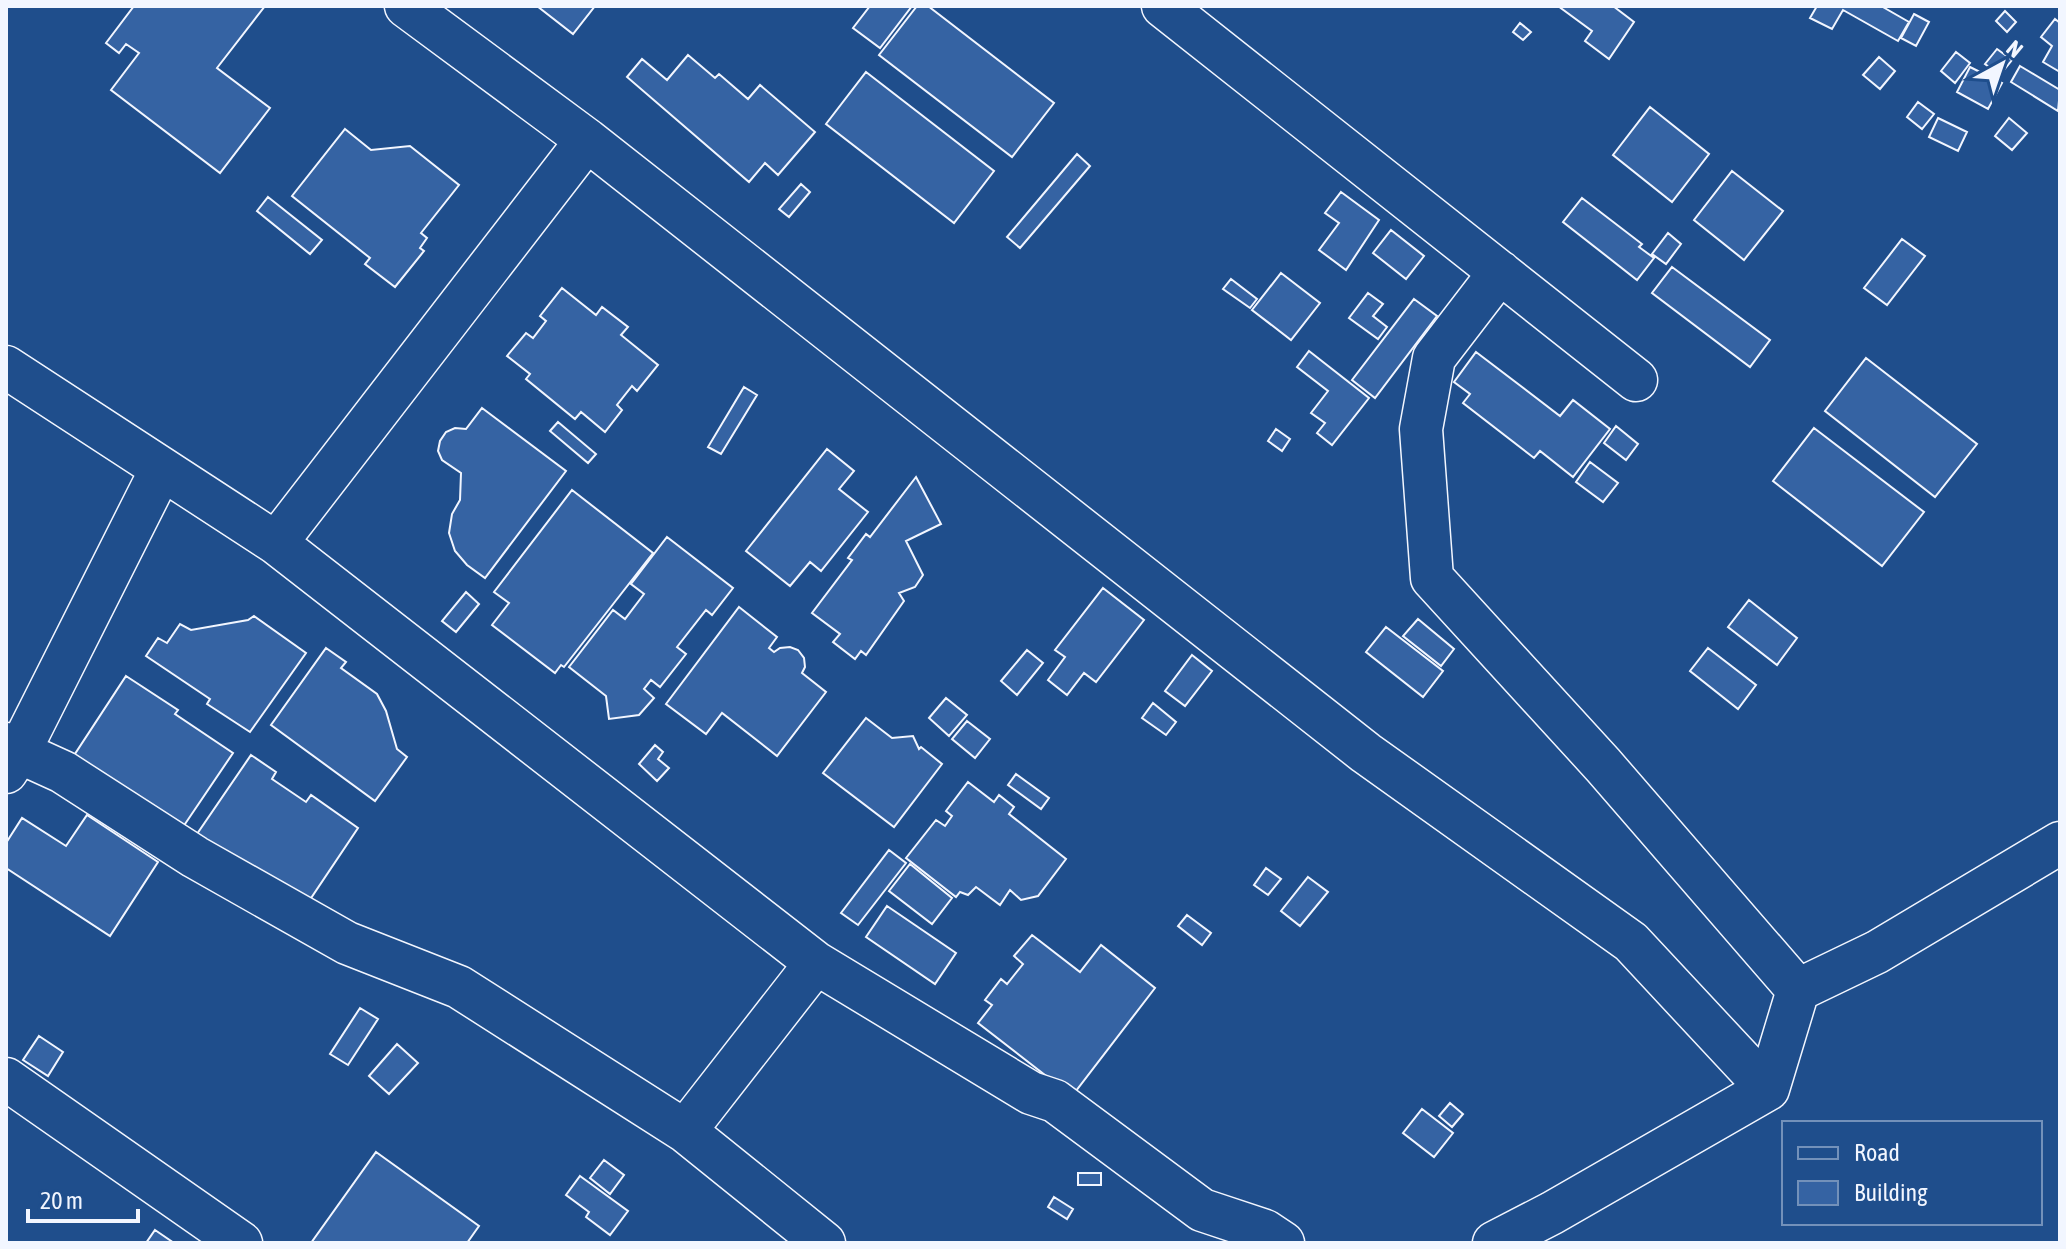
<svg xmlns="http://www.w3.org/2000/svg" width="2066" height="1249" font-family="'Asap Condensed',sans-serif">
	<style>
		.building { fill: #3563a3; stroke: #f2f6ff; stroke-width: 2 }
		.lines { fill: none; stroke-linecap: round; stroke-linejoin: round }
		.minor-casing { stroke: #f2f6ff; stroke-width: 45 }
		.minor { stroke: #1f4e8c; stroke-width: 42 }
	</style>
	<rect width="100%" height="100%" fill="#1f4e8c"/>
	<path class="building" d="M134 6H265L217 68 270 108 220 173 111 90 139 53 126 44 119 53 106 43Z
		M537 6H595L573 34Z
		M870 6H912L880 48 853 28Z
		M917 6H928L1054 103 1012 157 879 55Z
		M1558 6H1613L1634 22 1609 59 1585 41 1592 31Z
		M1817 6H1881L1909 22 1898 41 1843 10 1832 29 1810 18Z
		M2005 11 2016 22 2007 32 1996 21Z
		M1914 14 1929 22 1916 46 1901 38Z
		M2055 19 2060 23V72L2043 62 2052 46 2041 37Z
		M1520 23 1531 32 1523 40 1513 32Z
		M1997 49 2012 60 2000 75 1985 64Z
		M1956 52 1970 63 1955 83 1941 71Z
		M688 55 715 78 719 74 748 99 760 85 815 132 778 175 765 163 749 182 627 77 642 59 667 80Z
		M1879 57 1895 71 1880 89 1863 75Z
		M2020 66 2060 90 2058 111 2011 82Z
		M1970 67 2002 83 1988 109 1957 92Z
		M866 72 994 171 954 223 826 124Z
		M1918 102 1934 114 1922 129 1907 117Z
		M1650 107 1709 154 1672 202 1613 155Z
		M1938 118 1967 132 1958 151 1929 137Z
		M2009 118 2027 133 2012 150 1995 136Z
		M345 129 371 150 410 146 459 185 421 233 427 238 420 248 424 251 395 287 365 264 370 258 292 196Z
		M1077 154 1090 166 1020 248 1007 237Z
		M1732 171 1783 211 1744 260 1694 220Z
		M801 184 810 192 789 217 779 209Z
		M1341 192 1379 220 1346 270 1319 250 1339 223 1325 213Z
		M268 197 322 240 310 254 257 211Z
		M1582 198 1642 244 1639 247 1654 258 1637 280 1563 222Z
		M1391 230 1424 256 1406 279 1373 253Z
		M1668 233 1681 244 1666 264 1652 254Z
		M1902 239 1925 256 1887 305 1864 288Z
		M1672 267 1770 340 1750 367 1652 293Z
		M1281 273 1320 303 1291 340 1252 310Z
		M1231 279 1257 299 1250 308 1223 289Z
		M562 288 596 315 602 307 628 327 621 335 658 365 637 391 632 386 617 405 622 410 605 432 581 412 575 419 526 379 530 374 507 356 526 333 533 338 546 321 540 316Z
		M1368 293 1383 304 1373 316 1387 327 1378 339 1349 318Z
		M1414 299 1437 316 1375 398 1352 380Z
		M1309 351 1369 398 1332 445 1317 433 1325 423 1311 413 1328 391 1297 367Z
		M1476 352 1560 416 1573 400 1610 429 1573 477 1540 451 1534 458 1463 403 1470 394 1454 382Z
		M1866 358 1977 444 1935 497 1825 411Z
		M744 387 757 395 721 454 708 447Z
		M482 408 566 471 485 578 467 565 455 551 449 533 452 514 460 500 461 473 442 460 438 451 440 441 446 432 455 428 466 429Z
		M558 422 596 454 588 463 550 431Z
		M1616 426 1638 444 1626 460 1604 443Z
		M1814 428 1924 512 1882 566 1773 481Z
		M1276 429 1290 439 1282 451 1268 441Z
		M827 449 854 471 839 489 868 512 821 571 810 562 790 586 746 551Z
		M1590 462 1618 483 1603 502 1576 482Z
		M916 477 941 524 906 541 923 575 915 587 899 593 904 601 866 655 861 651 855 659 833 642 840 634 812 613 852 560 848 558 866 534 870 537Z
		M572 490 653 553 564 667 561 665 555 673 492 625 509 603 494 592Z
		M667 537 733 588 712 615 706 610 677 647 686 654 660 687 651 680 644 689 654 698 639 715 609 719 606 696 569 667 613 610 625 619 644 594 631 584Z
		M1103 588 1144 620 1096 682 1084 673 1067 695 1048 680 1065 657 1055 650Z
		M466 592 479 604 456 632 442 621Z
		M1749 600 1797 638 1777 665 1728 627Z
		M739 607 777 637 769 648 774 652 780 648 790 647 798 650 804 658 805 667 802 673 826 692 777 756 722 713 706 734 666 704Z
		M254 616 306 653 250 732 207 704 210 699 146 656 158 638 167 643 180 624 191 630 248 620Z
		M1418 619 1454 649 1441 666 1403 636Z
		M1386 627 1443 671 1423 697 1366 652Z
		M326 648 346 662 341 668 377 694 386 711 397 749 407 757 375 801 271 725Z
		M1708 648 1756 685 1738 709 1690 671Z
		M1027 650 1043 663 1017 695 1001 681Z
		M1192 655 1212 671 1185 706 1165 691Z
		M126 676 178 710 175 714 233 753 183 827 71 760Z
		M946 698 967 715 949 736 929 718Z
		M1153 703 1176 722 1166 735 1142 718Z
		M866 718 892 738 913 736 919 749 921 747 942 764 894 827 823 773Z
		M967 721 990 739 975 758 952 739Z
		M655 745 663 752 658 759 669 768 657 781 639 764Z
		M251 755 276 772 272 779 306 802 311 795 358 828 305 907 197 834Z
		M1016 774 1049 798 1041 809 1008 785Z
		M968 782 994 802 999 795 1014 807 1009 814 1066 859 1038 896 1021 900 1010 890 1000 905 976 887 968 895 960 892 956 897 906 858 936 820 945 826 952 816 946 811Z
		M87 815 158 862 110 936 6 868V843L22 818 66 846Z
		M889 850 906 863 858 925 841 913Z
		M910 864 952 898 932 924 889 891Z
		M1266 868 1281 879 1268 895 1254 885Z
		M1308 877 1328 892 1300 926 1281 911Z
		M887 906 956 953 935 984 866 937Z
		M1187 915 1211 933 1202 945 1178 926Z
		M1032 935 1080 972 1101 945 1155 988 1072 1096 978 1023 992 1005 985 1000 1001 979 1007 984 1023 964 1014 956Z
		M360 1008 378 1019 348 1065 330 1054Z
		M39 1036 63 1052 48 1076 23 1060Z
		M397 1044 418 1063 389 1094 369 1076Z
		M1450 1103 1463 1114 1452 1127 1439 1116Z
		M1422 1109 1453 1133 1434 1157 1403 1133Z
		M376 1152 479 1226 467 1243H311Z
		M604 1160 624 1175 610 1194 590 1178Z
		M1078 1173H1101V1185H1078Z
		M580 1176 628 1211 610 1235 586 1217 589 1212 566 1195Z
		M1054 1197 1073 1209 1067 1219 1048 1207Z
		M155 1230 174 1243H146Z"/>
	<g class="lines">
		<defs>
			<path id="minor" d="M406 6 587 140 1366 753 1631 942 1768 1089 1798 990 1877 952 2060 843
				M1163 6 1636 380
				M1500 272 1434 358 1421 429 1432 578 1603 765 1798 990
				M6 367 276 543 816 963 1031 1093 1055 1101 1202 1210 1265 1231 1283 1243
				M276 543 587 140
				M6 744 19 752 63 772 195 857 347 943 459 987 685 1131 824 1243
				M6 772 19 752 161 470
				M6 1079 241 1243
				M685 1131 816 963
				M1494 1243 1552 1213 1768 1089"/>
		</defs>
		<use href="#minor" class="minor-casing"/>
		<use href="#minor" class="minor"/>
	</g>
	<rect width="2066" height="1249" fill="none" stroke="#f2f6ff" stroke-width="16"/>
	<rect x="1782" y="1121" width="260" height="104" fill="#1f4e8c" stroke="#7391ba" stroke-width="2"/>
	<rect x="1798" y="1147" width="40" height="12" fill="#1f4e8c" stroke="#7391ba" stroke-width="2"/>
	<text x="1854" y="1161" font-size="24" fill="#f2f6ff">Road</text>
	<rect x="1798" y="1181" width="40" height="24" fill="#3563a3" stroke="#7391ba" stroke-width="2"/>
	<text x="1854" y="1201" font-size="24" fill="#f2f6ff">Building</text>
	<g transform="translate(2002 64) rotate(40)" stroke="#1f4e8c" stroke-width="6" paint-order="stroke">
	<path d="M0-6L14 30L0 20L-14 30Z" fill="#f2f6ff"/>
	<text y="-12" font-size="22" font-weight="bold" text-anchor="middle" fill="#f2f6ff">N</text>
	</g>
	<path d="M28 1209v12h110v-12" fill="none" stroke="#f2f6ff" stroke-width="4"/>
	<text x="40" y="1209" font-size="24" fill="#f2f6ff" stroke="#1f4e8c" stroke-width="6" paint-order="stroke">20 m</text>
</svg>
